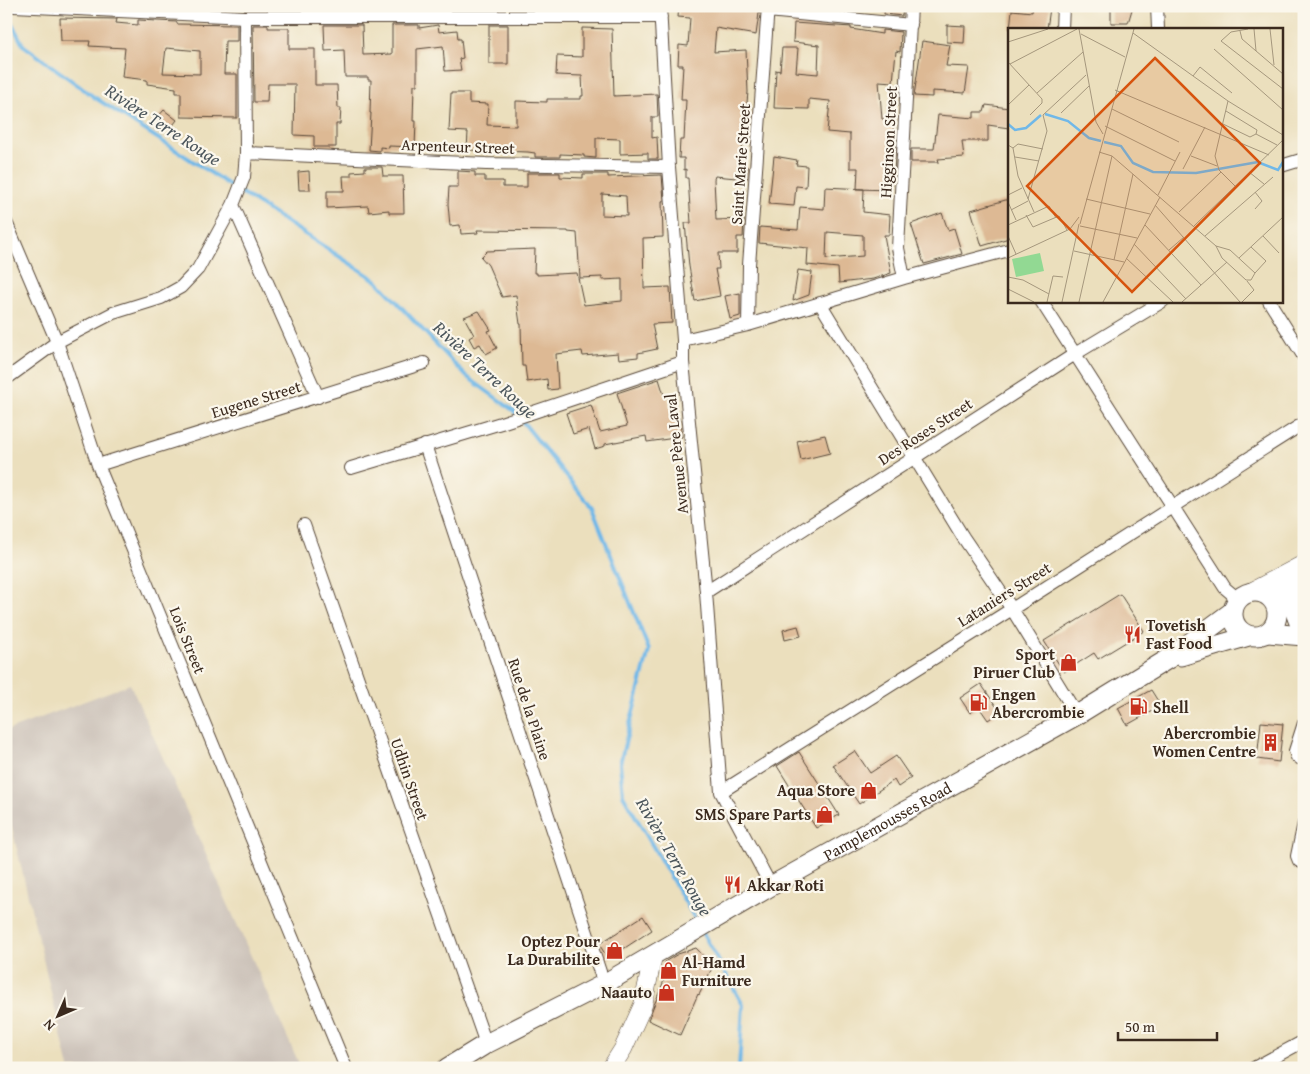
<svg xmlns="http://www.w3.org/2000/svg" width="1310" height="1074" font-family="'Gentium Book Plus',serif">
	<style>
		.industrial { fill: #ccc2b9 }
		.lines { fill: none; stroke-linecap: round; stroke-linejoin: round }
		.stream { stroke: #70b8e8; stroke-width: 4 }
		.building { fill: #ddb994; fill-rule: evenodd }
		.street-casing { stroke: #554536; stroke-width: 14 }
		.secondary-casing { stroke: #554536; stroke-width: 19 }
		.primary-casing { stroke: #554536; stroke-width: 21 }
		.street { stroke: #fff; stroke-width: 12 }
		.secondary { stroke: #fff; stroke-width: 18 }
		.primary { stroke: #fff; stroke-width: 19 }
		.labels { text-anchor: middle; stroke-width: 4.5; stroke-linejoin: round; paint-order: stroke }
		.street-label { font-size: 16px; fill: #3b2a1e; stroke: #fbf7ec }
		.poi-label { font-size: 16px; font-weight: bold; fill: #3b2a1e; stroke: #fbf7ec; text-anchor: end }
		.water-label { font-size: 18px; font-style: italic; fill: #4b555b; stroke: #fbf7ec }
		.inset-river { fill: none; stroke: #70b8e8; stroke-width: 2.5 }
		.inset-road { fill: none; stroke: #a5977d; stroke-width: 1 }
		.view { fill: #d7540e; fill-opacity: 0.15; stroke: #d7540e; stroke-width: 2.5 }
		.inset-edge { fill: none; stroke: #3b2a1e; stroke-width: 2.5 }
	</style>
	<rect width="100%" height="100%" fill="#fbf7ec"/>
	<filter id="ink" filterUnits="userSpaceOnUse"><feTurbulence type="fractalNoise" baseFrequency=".02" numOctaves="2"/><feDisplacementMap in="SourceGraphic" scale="10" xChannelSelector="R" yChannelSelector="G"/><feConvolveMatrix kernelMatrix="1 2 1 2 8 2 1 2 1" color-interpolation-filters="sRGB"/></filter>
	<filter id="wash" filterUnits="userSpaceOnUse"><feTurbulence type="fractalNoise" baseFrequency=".0096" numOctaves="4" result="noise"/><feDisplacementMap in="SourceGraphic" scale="20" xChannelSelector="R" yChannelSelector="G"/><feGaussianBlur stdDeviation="1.12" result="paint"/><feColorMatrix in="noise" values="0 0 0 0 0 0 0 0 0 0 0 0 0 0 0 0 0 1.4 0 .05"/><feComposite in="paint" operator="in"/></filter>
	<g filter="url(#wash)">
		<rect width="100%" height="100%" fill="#ebdfbd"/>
		<path class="industrial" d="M130 684 301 1068H69L6 803V731Z"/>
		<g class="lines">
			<path class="stream" d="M7 14 23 45 94 97 377 281 466 376 514 411 592 508 649 650 620 763 623 795 697 922
				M703 933 743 1005 739 1068"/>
		</g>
		<g id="blocks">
			<path class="building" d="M679 6H760L756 35 716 28 714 52 746 50 748 92 746 113 752 114 748 142H743L740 166 748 167 747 179 715 176 714 179 716 220 744 219 743 237H737V253H718L719 269H715L720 296 695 301 689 266 685 223H691L688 178H686V169L684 170V158H679L680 140H684L686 100H681L683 65H678L679 45 688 46 690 18 678 17Z
				M817 6H853V11L817 8Z
				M885 6H903L902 16 884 14Z
				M1033 6 1050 8 1047 29H1010L1012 10 1032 12Z
				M1111 6H1133L1128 23H1111Z
				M60 18 117 19 116 23 138 25V20L177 22V24L237 25V41H225L224 74H237V118L181 117V93H176V88L147 84V80L122 77 125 48 89 46 90 41H61ZM166 48 200 51V74L163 73Z
				M794 23 851 27V29L882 34V30L901 32 900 52 896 51 893 82 879 81 882 119 893 118 894 138H896L894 173 892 167 891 190 857 189 858 168H850V134L827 132 830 101 809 99V109L774 108 776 70 780 71 782 48H798L796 72 818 74 819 45 793 42Z
				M253 25H268V28H289V49H315V85H337L338 108H341L340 124H336V147H314V136L294 135 295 84H268L267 102H254Z
				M324 25H362L363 55 392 54V25H419V28L438 25 439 32 457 30 458 39H461L463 58 459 59 461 70 445 71 443 46 417 49V85H414L413 121H416L415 147 389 146V148L380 147V151L369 150 371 113H370L371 80H368V77H345L344 50 325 51Z
				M489 25H508V64H489Z
				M947 25 965 26 964 43 947 42Z
				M582 28 612 29 614 96 657 94 658 117H652V138L657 137 658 159H648V153L620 154V139L596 138V158L584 157V155L560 154V157H535V153L528 152 467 150 468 132 449 131 451 93H469V103L488 104 487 125 516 126V101L547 102V99H581V96H583L582 76 556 75 557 56 582 57Z
				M922 41 950 45 946 66 969 67 965 93 932 91V97L914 96Z
				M986 105 1009 108V128L988 125V141H962L964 157 938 159 939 162H911V149H934L938 115 974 118V112H984Z
				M164 110 177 120 170 129 156 119Z
				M774 156 797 160 796 165 807 166 806 187 796 186 794 206 769 204Z
				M365 167H382L383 176H403L404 213H389V210L369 212 368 206 327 208V191H344L343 176H351V172L365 171Z
				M309 171 310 190H299L298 172Z
				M458 171 475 172V176H485V181H503V187H527V173H560V177L583 178V174H608V177L662 175 664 201H662L663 237 643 238 644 288 670 287 672 323 652 324 657 349 638 353V357L619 359 618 353 583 356 582 351 556 354 558 389 548 390 547 379 527 382 525 366H522L521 324H520L516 295 502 297 488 265 481 257 487 251 535 249 534 273H537V275L577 273 584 305 622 301V279L602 280V277L580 278 577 233 568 232V231L477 230 478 233 461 234 460 225 450 226 448 204 449 187H458ZM602 194 626 196 627 216 602 215Z
				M825 187 864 189 863 212 890 215 889 235H884L891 273 873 279 839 283 838 268 807 265 808 248 759 243 760 227 798 230 800 207 824 209ZM827 232 863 235V256L826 259Z
				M1009 199V238L982 246 971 210Z
				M942 213 948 230 954 228 962 254 924 264 911 224Z
				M798 270 812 272 809 295 793 301Z
				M740 293V316L730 319 725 296Z
				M479 311 491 330 488 331 497 348 486 354 480 344 474 347 469 338 474 335 464 317Z
				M659 379 665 398 668 397 672 418 679 417 682 437 647 442 646 436 605 444V446L595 449 589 429 573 434 566 413 591 405 600 432 627 426 617 393Z
				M825 435 830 453 801 460 797 441Z
				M1120 594 1144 631 1098 659 1094 653 1064 672 1044 641Z
				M798 626 801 636 785 640 783 630Z
				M981 684 1000 712 988 720 979 707 970 713 960 698Z
				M1151 690 1161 706 1127 725 1118 708Z
				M1261 722 1283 724 1279 762 1257 759Z
				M855 751 870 773 896 756 911 778 898 787 894 780 859 804 833 765Z
				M799 752 839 815 816 828 777 766Z
				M643 916 652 930 608 959 599 944Z
				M696 948 713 966 699 995 698 994 680 1035 648 1020 665 978 660 975 666 961 678 954Z"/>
		</g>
	</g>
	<g filter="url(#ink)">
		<use href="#blocks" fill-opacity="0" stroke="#554536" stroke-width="1"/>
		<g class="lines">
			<defs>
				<path id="street" d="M14 6 245 17H661
					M660 6 669 167 683 340V362L706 592 721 792 771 886
					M1157 6 1158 29
					M768 11 911 25
					M1062 29 1063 6
					M246 153 486 164 669 167
					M1281 166 1304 159
					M233 205 318 397
					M6 222 57 342 98 465 346 1068
					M904 278 898 248 911 6
					M1041 301 1225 588 1238 599
					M1269 301 1304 357
					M820 303 963 537 1012 609 1077 715
					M748 325 749 265 768 6
					M683 340 748 325 904 278 1009 250
					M6 379 57 342 113 313 161 298 181 287 198 269 233 205 244 177 246 153 245 17
					M425 445 604 984
					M98 465 424 363
					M351 468 501 423 683 362
					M304 525 486 1044
					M706 592 1075 354 1163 301
					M1304 723 1295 751 1297 757 1304 760
					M721 792 1012 609 1304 423
					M1304 823 1297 856 1299 861 1304 863
					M1254 1068 1304 1041"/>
				<path id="secondary" d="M1251 592 1304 564
					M1275 603 1296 575
					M611 1068 623 1049 643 1005 653 956"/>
				<g id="primary">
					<path d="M1294 577 1291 602 1300 625"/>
					<circle cx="1255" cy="614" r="22"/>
					<path d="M1268 633 1304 636"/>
					<path d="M1181 656 1249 636"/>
					<path id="s1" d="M447 1068 486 1044 604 984 771 886 1077 715 1168 659 1233 611"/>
				</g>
			</defs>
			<use href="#street" class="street-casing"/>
			<use href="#secondary" class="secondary-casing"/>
			<use href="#primary" class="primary-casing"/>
			<use href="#street" class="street"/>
			<use href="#secondary" class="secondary"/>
			<use href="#primary" class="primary"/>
		</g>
	</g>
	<defs>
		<symbol id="restaurant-bare" viewBox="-9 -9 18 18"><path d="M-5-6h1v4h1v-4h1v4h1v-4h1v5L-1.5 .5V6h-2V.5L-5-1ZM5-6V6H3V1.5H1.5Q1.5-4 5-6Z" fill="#c8321e" stroke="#fbf7ec" stroke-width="2.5" paint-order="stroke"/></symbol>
		<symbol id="shop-bare" viewBox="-9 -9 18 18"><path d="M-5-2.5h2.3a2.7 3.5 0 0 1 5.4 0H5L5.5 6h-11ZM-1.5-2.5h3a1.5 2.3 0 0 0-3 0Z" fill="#c8321e" stroke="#fbf7ec" stroke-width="2.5" paint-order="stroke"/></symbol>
		<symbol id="fuel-bare" viewBox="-9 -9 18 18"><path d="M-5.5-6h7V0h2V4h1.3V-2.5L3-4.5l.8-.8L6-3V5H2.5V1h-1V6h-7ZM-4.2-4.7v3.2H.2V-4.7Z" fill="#c8321e" stroke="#fbf7ec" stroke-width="2.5" paint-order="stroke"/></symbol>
		<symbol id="building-bare" viewBox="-9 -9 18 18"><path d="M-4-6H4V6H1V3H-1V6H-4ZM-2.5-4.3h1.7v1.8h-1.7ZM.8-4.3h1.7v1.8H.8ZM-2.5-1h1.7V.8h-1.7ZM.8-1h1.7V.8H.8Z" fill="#c8321e" stroke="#fbf7ec" stroke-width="2.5" paint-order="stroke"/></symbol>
	</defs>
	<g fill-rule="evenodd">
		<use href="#restaurant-bare" x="1120" y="622" width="25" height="25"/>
		<use href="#shop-bare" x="1056" y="650" width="25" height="25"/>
		<use href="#fuel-bare" x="966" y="690" width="25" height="25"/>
		<use href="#fuel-bare" x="1126" y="694" width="25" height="25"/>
		<use href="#building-bare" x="1258" y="730" width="25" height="25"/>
		<use href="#shop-bare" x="856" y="778" width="25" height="25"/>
		<use href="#shop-bare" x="812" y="802" width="25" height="25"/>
		<use href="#restaurant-bare" x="720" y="872" width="25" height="25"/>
		<use href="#shop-bare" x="602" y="938" width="25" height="25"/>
		<use href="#shop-bare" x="656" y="958" width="25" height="25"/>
		<use href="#shop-bare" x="654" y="980" width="25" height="25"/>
	</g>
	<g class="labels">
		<g class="street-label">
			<text transform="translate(888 142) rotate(-87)" y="6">Higginson Street</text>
			<text transform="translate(458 146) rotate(2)" y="6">Arpenteur Street</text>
			<text transform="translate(740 164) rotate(-86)" y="6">Saint Marie Street</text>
			<text transform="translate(256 399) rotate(-17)" y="6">Eugene Street</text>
			<text transform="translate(925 431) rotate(-33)" y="6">Des Roses Street</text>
			<text transform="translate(676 454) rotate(-96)" y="6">Avenue Père Laval</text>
			<text transform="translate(1004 594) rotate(-32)" y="6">Lataniers Street</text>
			<text transform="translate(188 640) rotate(68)" y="6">Lois Street</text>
			<text transform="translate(530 709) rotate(72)" y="6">Rue de la Plaine</text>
			<text transform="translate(410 779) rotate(71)" y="6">Udhin Street</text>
			<text dy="6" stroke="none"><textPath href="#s1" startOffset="505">Pamplemousses Road</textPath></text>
		</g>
		<g class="poi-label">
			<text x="1146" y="631" text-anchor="start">Tovetish<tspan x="1146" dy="18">Fast Food</tspan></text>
			<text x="1055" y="660">Sport<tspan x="1055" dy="18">Piruer Club</tspan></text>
			<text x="992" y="700" text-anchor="start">Engen<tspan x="992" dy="18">Abercrombie</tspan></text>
			<text x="1153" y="713" text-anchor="start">Shell</text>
			<text x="1256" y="739">Abercrombie<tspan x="1256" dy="18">Women Centre</tspan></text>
			<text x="855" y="796">Aqua Store</text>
			<text x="811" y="820">SMS Spare Parts</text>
			<text x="747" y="891" text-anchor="start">Akkar Roti</text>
			<text x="600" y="947">Optez Pour<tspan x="600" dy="18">La Durabilite</tspan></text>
			<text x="682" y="968" text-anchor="start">Al-Hamd<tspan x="682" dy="18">Furniture</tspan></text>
			<text x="652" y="998">Naauto</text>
		</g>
		<g class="water-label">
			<text transform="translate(163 125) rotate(33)" y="6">Rivière Terre Rouge</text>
			<text transform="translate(485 370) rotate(43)" y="6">Rivière Terre Rouge</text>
			<text transform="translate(674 857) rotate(60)" y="6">Rivière Terre Rouge</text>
		</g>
	</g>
	<g transform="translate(1008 28)">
		<rect width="275" height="275" fill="#ebdfbd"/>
		<path d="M32 225 36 243 8 249 4 231Z" fill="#92d993"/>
		<path class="inset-river" d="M37 86 60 93 81 110 93 113M0 96 7 102 18 100 33 87M96 114 113 118 125 135 145 144 188 145 250 134M252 135 270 142 275 134"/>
		<path class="inset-road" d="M71 1 88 94 95 106M240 1 223 4 213 13 275 61M246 1 248 23M262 1 266 37M232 3 234 11 275 46M125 5 220 73 275 107M73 6 117 29M0 14 40 1M206 21 275 82M0 34 34 71V75L22 87M2 36 69 1M185 48 192 39 224 65M107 62 261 127M29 65 75 24M220 73 207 128 211 142 227 158M0 77 21 57M104 81 171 114M218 83 249 102 248 106M53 85 81 58M215 96 242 109 248 106 269 117M97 98 167 133M0 117 5 120 10 148 26 184M5 120 10 116 35 121M91 124 104 128 208 218 222 222 247 245 243 252H238L214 230 208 218M183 128 209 138M7 129 31 133M175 141 197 99M241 144 256 156M247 164 254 173 247 181M0 167 14 160M150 167 172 124M20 171 39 103 35 87 78 47M78 171 142 186M0 174 8 192M147 177 232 274M3 182 20 173M171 184 213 144M18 187 25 199 51 188 59 202M72 196 126 1M0 197 41 178 48 190M137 197 193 257M72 198 129 210M186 198 275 112M0 208 8 226M197 208 265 149M255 208 271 225M126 216 178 271M243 219 258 233 247 245M161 222 176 209M66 223 116 234M0 230 62 201 71 189M118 230 165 274M231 230 275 189M106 232 125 146M0 249 15 252 41 266M0 261 26 274M39 274 45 248 55 249M54 274 71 196M71 274 104 128M95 274 152 169M174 274 219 234M234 274 246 262 239 253"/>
		<path class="view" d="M147 30 252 135 124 264 19 158Z"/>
		<rect width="275" height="275" class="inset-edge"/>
	</g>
	<rect width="1310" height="1074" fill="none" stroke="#fbf7ec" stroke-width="25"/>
	<g transform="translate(58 1016) rotate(225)" stroke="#fbf7ec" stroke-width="4" paint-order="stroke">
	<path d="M0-4L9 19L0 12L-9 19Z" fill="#3b2a1e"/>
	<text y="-8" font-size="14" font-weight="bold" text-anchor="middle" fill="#3b2a1e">N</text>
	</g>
	<path d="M1118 1032v8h99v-8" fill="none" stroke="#3b2a1e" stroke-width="2.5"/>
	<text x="1125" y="1032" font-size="15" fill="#3b2a1e" stroke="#fbf7ec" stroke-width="4" paint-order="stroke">50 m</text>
</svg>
